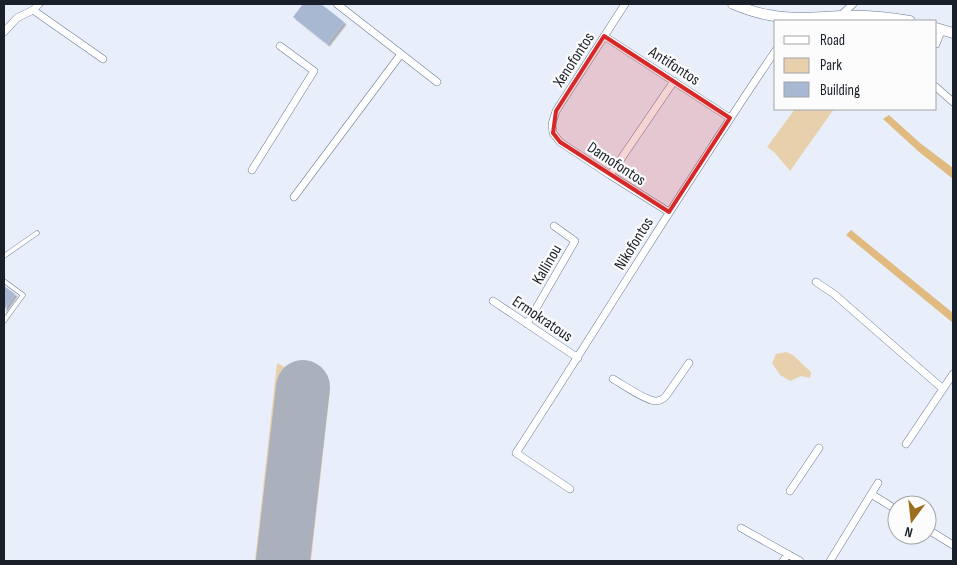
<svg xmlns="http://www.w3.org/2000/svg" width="957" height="565" font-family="'Sofia Sans Condensed',sans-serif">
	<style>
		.green { fill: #e9d0ac }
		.forest { fill: #e0ba7f }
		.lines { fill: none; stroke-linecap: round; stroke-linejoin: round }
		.runway { stroke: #aab1bc; stroke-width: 54 }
		.building { fill: #a8b8d3; filter: url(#shadow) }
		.lane-casing { stroke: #6a7a93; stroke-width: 5 }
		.street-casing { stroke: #6a7a93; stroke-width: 8 }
		.secondary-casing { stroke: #6a7a93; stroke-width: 11 }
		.lane { stroke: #fff; stroke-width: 4 }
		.street { stroke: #fff; stroke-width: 7 }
		.secondary { stroke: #fff; stroke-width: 10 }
		.marked { fill: #d62828; fill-opacity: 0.2; stroke: #d62828; stroke-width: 4; stroke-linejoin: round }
		.labels { text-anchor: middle; stroke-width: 4.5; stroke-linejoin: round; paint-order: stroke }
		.street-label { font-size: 16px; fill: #1a202a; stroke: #fcfcfc }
	</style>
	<defs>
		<filter id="shadow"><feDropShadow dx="2.5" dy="2.5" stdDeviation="0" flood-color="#0004"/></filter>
	</defs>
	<rect width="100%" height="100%" fill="#e8effb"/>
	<path class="green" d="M795 109H834L790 171 774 152 767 147Z
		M786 352 793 355 811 372 810 378 801 376 790 381 780 375 772 363 776 354Z
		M277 363 330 391 311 561H296L316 387 289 373 268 561H255Z"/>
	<path class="forest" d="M889 115 920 143 953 168V179L918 151 883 119Z
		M851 230 953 313V323L846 235Z"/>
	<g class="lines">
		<path class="runway" d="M283 561 303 387"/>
	</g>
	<path class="building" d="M303 4H321L344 22 327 44 293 17Z
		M4 286 15 294 4 310Z"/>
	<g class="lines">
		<defs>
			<path id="lane" d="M4 256 37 233
				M4 281 23 295 4 321"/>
			<path id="street" d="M337 4 437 82
				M625 4 556 111 552 124 553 133 560 142 610 175 669 212
				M33 10 103 59
				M840 16 853 4
				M4 32 17 18 33 10 39 4
				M604 36 730 118
				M936 44 942 29
				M936 87 953 102
				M252 170 314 71 280 46
				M610 175 674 81
				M294 197 401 54
				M816 282 834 294 943 389
				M493 301 578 358
				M527 324 575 241 554 226
				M613 379C622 384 646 401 656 401 660 401 663 399 666 396L689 363
				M906 444 953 374
				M570 489 516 453C603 319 686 182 776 50
				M790 491 819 448
				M871 494 897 510
				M741 528 800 561
				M927 529 953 545
				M783 561 788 554
				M830 561 878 483"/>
			<path id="secondary" d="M733 4C745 9 756 13 769 15 793 20 818 17 842 16 865 15 887 17 910 21
				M936 28 953 33"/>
		</defs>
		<use href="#lane" class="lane-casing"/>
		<use href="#street" class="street-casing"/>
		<use href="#secondary" class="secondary-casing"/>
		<use href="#lane" class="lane"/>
		<use href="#street" class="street"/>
		<use href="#secondary" class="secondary"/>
	</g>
	<path class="marked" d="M604 36 730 118 669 212 560 142 553 133 556 111Z"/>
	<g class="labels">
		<g class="street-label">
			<text transform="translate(573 59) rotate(-57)" y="6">Xenofontos</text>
			<text transform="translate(675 65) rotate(33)" y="6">Antifontos</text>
			<text transform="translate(617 163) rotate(33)" y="6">Damofontos</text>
			<text transform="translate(633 243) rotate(-58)" y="6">Nikofontos</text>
			<text transform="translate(546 264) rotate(-60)" y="6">Kallinou</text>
			<text transform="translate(543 318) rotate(34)" y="6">Ermokratous</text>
		</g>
	</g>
	<rect width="957" height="565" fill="none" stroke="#1a202a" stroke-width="10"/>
	<rect x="774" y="20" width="162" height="90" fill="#fcfcfc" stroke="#a2a4a8"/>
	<rect x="784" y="36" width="25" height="8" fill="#ffffff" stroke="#a2a4a8"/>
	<text x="820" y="45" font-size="15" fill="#1a202a">Road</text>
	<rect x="784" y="58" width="25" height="15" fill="#e9d0ac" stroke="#a2a4a8"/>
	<text x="820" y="70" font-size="15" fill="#1a202a">Park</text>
	<rect x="784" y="82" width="25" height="15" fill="#a8b8d3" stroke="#a2a4a8"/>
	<text x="820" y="95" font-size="15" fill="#1a202a">Building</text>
	<g transform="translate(912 520) rotate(195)"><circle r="24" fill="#fcfcfc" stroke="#a2a4a8"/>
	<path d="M0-4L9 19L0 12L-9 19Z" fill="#9c6f1f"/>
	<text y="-8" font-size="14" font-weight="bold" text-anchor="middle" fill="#1a202a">N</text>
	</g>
</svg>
